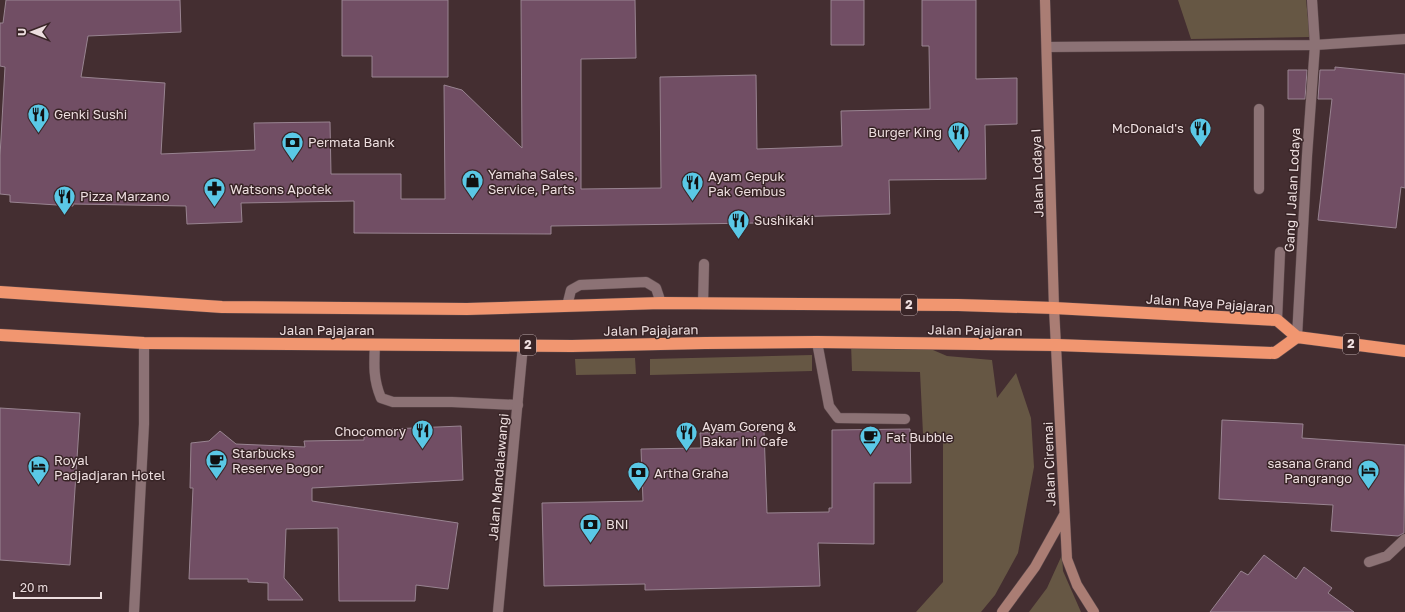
<svg xmlns="http://www.w3.org/2000/svg" width="1405" height="612" font-family="'Golos Text',sans-serif">
	<style>
		.green { fill: #665744 }
		.building { fill: #714e64; stroke: #998491 }
		.lines { fill: none; stroke-linecap: round; stroke-linejoin: round }
		.lane-casing { stroke: #5d4a4c; stroke-width: 11 }
		.street-casing { stroke: #5d4a4c; stroke-width: 11 }
		.secondary-casing { stroke: #5d4a4c; stroke-width: 11 }
		.highway-casing { stroke: #5d4a4c; stroke-width: 13 }
		.lane { stroke: #8c7275; stroke-width: 10 }
		.street { stroke: #8c7275; stroke-width: 10 }
		.secondary { stroke: #aa7d74; stroke-width: 10 }
		.highway { stroke: #f19670; stroke-width: 12 }
		.labels { text-anchor: middle; stroke-width: 3; stroke-linejoin: round; paint-order: stroke }
		.shield { fill: #392527; stroke: #b7a6a8; stroke-width: 1 }
		.shield-label { font-size: 12px; font-weight: bold; fill: #eddedf }
		.poi-label { font-size: 13px; fill: #eddedf; stroke: #392527; text-anchor: start }
		.street-label { font-size: 13px; fill: #eddedf; stroke: #392527 }
	</style>
	<rect width="100%" height="100%" fill="#442e31"/>
	<path class="green" d="M1178 0H1306L1310 37 1191 39Z
		M851 344 933 350 947 356 992 360 997 398 1016 373 1031 418 1034 467 1018 553 995 595 981 612H916L943 582V435L923 434 920 372 852 371Z
		M812 355V371L650 375V359Z
		M635 358 636 374 576 375 575 359Z
		M1062 555 1063 571 1081 612H1029L1047 588Z"/>
	<path class="building" d="M6 0H180L181 32 88 36 81 77 165 83 161 154 255 150 254 123 330 122 331 174H401V199H445L444 85 462 90 522 148 521 0H635L636 58 581 59V189L661 188 660 77 756 75 757 149 842 146 841 111 930 109 929 46H922V0H976V79L1017 78V124L985 125 986 179 889 180 890 214 758 218V223L551 226V234L354 233V201L241 203 242 222 187 224 186 206 73 204V206L10 202V195L0 194V156L5 67 0 66V23H3Z
		M342 0H448V77H372V56H342Z
		M831 0H864V45H831Z
		M1335 67 1405 74V188L1401 187 1396 228 1318 220 1332 99H1318L1320 70H1335Z
		M1288 70H1307L1305 99H1288Z
		M0 408 80 413 70 565 0 560Z
		M1222 420 1303 424 1302 438 1405 445 1404 533 1398 536 1331 531 1333 505 1219 499Z
		M461 426 463 480 312 488V501L458 523 448 589 416 585 415 601H339L338 528 286 529 284 578 303 600H268V583L248 582V579H189L193 488H190L191 443 209 441 220 431 236 444 305 447 304 441 364 440V433H390V429Z
		M910 429 911 483H874V544L818 543 820 586 645 590V584L544 586 542 503 643 501 641 449 701 448 700 433 764 431 767 513 829 512V508H832V430Z
		M1264 555 1296 579 1304 567 1332 588 1328 593 1354 612H1210L1241 571 1248 575Z"/>
	<g class="lines">
		<defs>
			<path id="lane" d="M1259 109V189
				M703 304 704 264
				M567 306 571 290 580 285 646 282 656 288 661 303
				M1277 320 1280 252
				M1297 337 1307 156 1315 45
				M817 342 829 406 838 418 905 419
				M375 344C374 364 373 379 381 398L393 402H452L518 405
				M1369 562 1387 556 1405 539"/>
			<path id="street" d="M1312 0 1315 45
				M1047 47 1315 45 1405 39
				M134 612 144 424V343
				M498 612 523 345"/>
			<path id="secondary" d="M1045 0 1054 308 1067 559 1077 585 1094 612
				M1002 612 1035 567 1064 515"/>
			<path id="highway" d="M0 292 222 307 467 309 661 303 958 305 1054 308 1277 320 1297 337 1405 351
				M0 335 144 343 572 346 705 343 817 342 1057 345 1275 353 1297 337"/>
		</defs>
		<use href="#lane" class="lane-casing"/>
		<use href="#street" class="street-casing"/>
		<use href="#secondary" class="secondary-casing"/>
		<use href="#highway" class="highway-casing"/>
		<use href="#lane" class="lane"/>
		<use href="#street" class="street"/>
		<use href="#secondary" class="secondary"/>
		<use href="#highway" class="highway"/>
	</g>
	<defs>
		<symbol id="restaurant-pin" viewBox="-11 -11 22 30"><path d="M0 17L-7.5 6A9.5 9.5 0 1 1 7.5 6Z" fill="#5ac8e6" stroke="#392527"/><path d="M-5-6h1v4h1v-4h1v4h1v-4h1v5L-1.5 .5V6h-2V.5L-5-1ZM5-6V6H3V1.5H1.5Q1.5-4 5-6Z" fill="#111"/></symbol>
		<symbol id="bank-pin" viewBox="-11 -11 22 30"><path d="M0 17L-7.5 6A9.5 9.5 0 1 1 7.5 6Z" fill="#5ac8e6" stroke="#392527"/><path d="M-6-4H6V4H-6ZM0-2.3a2.3 2.3 0 1 0 0 4.6a2.3 2.3 0 1 0 0-4.6Z" fill="#111"/></symbol>
		<symbol id="shop-pin" viewBox="-11 -11 22 30"><path d="M0 17L-7.5 6A9.5 9.5 0 1 1 7.5 6Z" fill="#5ac8e6" stroke="#392527"/><path d="M-5-2.5h2.3a2.7 3.5 0 0 1 5.4 0H5L5.5 6h-11ZM-1.5-2.5h3a1.5 2.3 0 0 0-3 0Z" fill="#111"/></symbol>
		<symbol id="pharmacy-pin" viewBox="-11 -11 22 30"><path d="M0 17L-7.5 6A9.5 9.5 0 1 1 7.5 6Z" fill="#5ac8e6" stroke="#392527"/><path d="M-2-6h4v4h4v4h-4v4h-4v-4h-4v-4h4Z" fill="#111"/></symbol>
		<symbol id="cafe-pin" viewBox="-11 -11 22 30"><path d="M0 17L-7.5 6A9.5 9.5 0 1 1 7.5 6Z" fill="#5ac8e6" stroke="#392527"/><path d="M-5.5-4.5H6V0H3Q3 3.5 0 3.5H-2.5Q-5.5 3.5-5.5 0ZM3-3.2v2h1.7v-2ZM-6 4.5H4V6H-6Z" fill="#111"/></symbol>
		<symbol id="hotel-pin" viewBox="-11 -11 22 30"><path d="M0 17L-7.5 6A9.5 9.5 0 1 1 7.5 6Z" fill="#5ac8e6" stroke="#392527"/><path d="M-6-4.5h1.5V1H6V5H4.5V3h-9V5H-6ZM-4 0a1.8 1.8 0 1 1 3.6 0ZM.5 0V-2.5h3Q6-2.5 6 0Z" fill="#111"/></symbol>
	</defs>
	<g fill-rule="evenodd">
		<use href="#restaurant-pin" x="26" y="102" width="25" height="34"/>
		<use href="#restaurant-pin" x="1188" y="116" width="25" height="34"/>
		<use href="#restaurant-pin" x="946" y="120" width="25" height="34"/>
		<use href="#bank-pin" x="280" y="130" width="25" height="34"/>
		<use href="#shop-pin" x="460" y="168" width="25" height="34"/>
		<use href="#restaurant-pin" x="680" y="170" width="25" height="34"/>
		<use href="#pharmacy-pin" x="202" y="176" width="25" height="34"/>
		<use href="#restaurant-pin" x="52" y="184" width="25" height="34"/>
		<use href="#restaurant-pin" x="726" y="208" width="25" height="34"/>
		<use href="#restaurant-pin" x="410" y="418" width="25" height="34"/>
		<use href="#restaurant-pin" x="674" y="420" width="25" height="34"/>
		<use href="#cafe-pin" x="858" y="424" width="25" height="34"/>
		<use href="#cafe-pin" x="204" y="448" width="25" height="34"/>
		<use href="#hotel-pin" x="26" y="454" width="25" height="34"/>
		<use href="#hotel-pin" x="1356" y="458" width="25" height="34"/>
		<use href="#bank-pin" x="626" y="460" width="25" height="34"/>
		<use href="#bank-pin" x="578" y="512" width="25" height="34"/>
	</g>
	<g class="labels">
		<g class="shield">
			<rect x="901" y="295" width="16" height="20" rx="3"/>
			<rect x="1343" y="334" width="16" height="20" rx="3"/>
			<rect x="520" y="335" width="16" height="20" rx="3"/>
		</g>
		<g class="shield-label">
			<text x="909" y="309">2</text>
			<text x="1351" y="348">2</text>
			<text x="528" y="349">2</text>
		</g>
		<g class="poi-label">
			<text x="54" y="119">Genki Sushi</text>
			<text x="1184" y="133" text-anchor="end">McDonald's</text>
			<text x="942" y="137" text-anchor="end">Burger King</text>
			<text x="308" y="147">Permata Bank</text>
			<text x="488" y="179">Yamaha Sales,<tspan x="488" dy="15">Service, Parts</tspan></text>
			<text x="708" y="181">Ayam Gepuk<tspan x="708" dy="15">Pak Gembus</tspan></text>
			<text x="230" y="194">Watsons Apotek</text>
			<text x="80" y="201">Pizza Marzano</text>
			<text x="754" y="225">Sushikaki</text>
			<text x="702" y="431">Ayam Goreng &amp;<tspan x="702" dy="15">Bakar Ini Cafe</tspan></text>
			<text x="406" y="436" text-anchor="end">Chocomory</text>
			<text x="886" y="442">Fat Bubble</text>
			<text x="232" y="458">Starbucks<tspan x="232" dy="15">Reserve Bogor</tspan></text>
			<text x="54" y="465">Royal<tspan x="54" dy="15">Padjadjaran Hotel</tspan></text>
			<text x="1352" y="468" text-anchor="end">sasana Grand<tspan x="1352" dy="15">Pangrango</tspan></text>
			<text x="654" y="478">Artha Graha</text>
			<text x="606" y="529">BNI</text>
		</g>
		<g class="street-label">
			<text transform="translate(1037 173) rotate(-92)" y="5">Jalan Lodaya I</text>
			<text transform="translate(1292 190) rotate(-87)" y="5">Gang I Jalan Lodaya</text>
			<text transform="translate(1210 303) rotate(4)" y="5">Jalan Raya Pajajaran</text>
			<text x="327" y="335">Jalan Pajajaran</text>
			<text transform="translate(651 330) rotate(-1)" y="5">Jalan Pajajaran</text>
			<text transform="translate(975 330) rotate(1)" y="5">Jalan Pajajaran</text>
			<text transform="translate(1049 464) rotate(-92)" y="5">Jalan Ciremai</text>
			<text transform="translate(498 477) rotate(-85)" y="5">Jalan Mandalawangi</text>
		</g>
	</g>
	<g transform="translate(32 32) rotate(270)" stroke="#392527" stroke-width="3" paint-order="stroke">
	<path d="M0-3L7 15L0 10L-7 15Z" fill="#eddedf"/>
	<text y="-6" font-size="11" font-weight="bold" text-anchor="middle" fill="#eddedf">U</text>
	</g>
	<path d="M14 592v6h87v-6" fill="none" stroke="#eddedf" stroke-width="2"/>
	<text x="20" y="592" font-size="12" fill="#eddedf" stroke="#392527" stroke-width="3" paint-order="stroke">20 m</text>
</svg>
